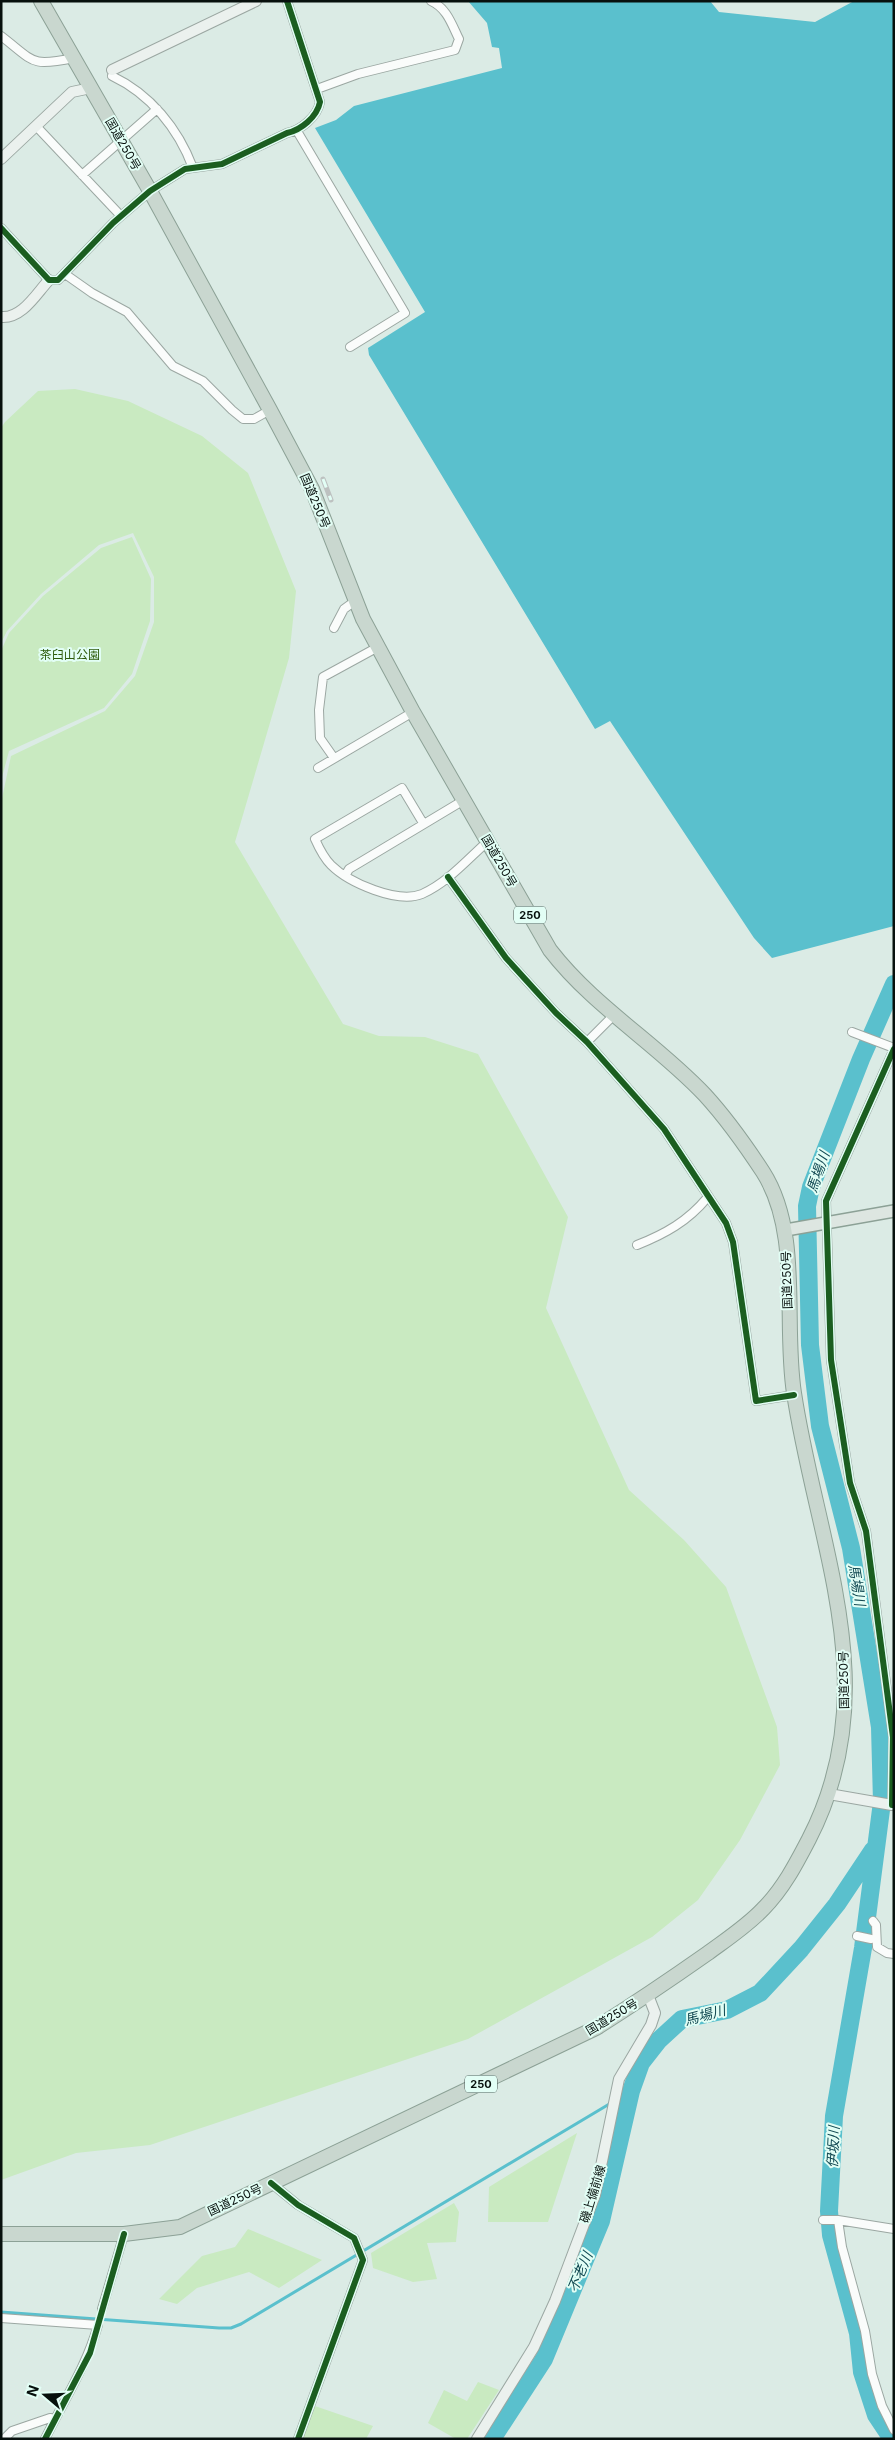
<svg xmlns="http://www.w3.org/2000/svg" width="895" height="2440" font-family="Inter,'Noto Sans JP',sans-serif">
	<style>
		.green { fill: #c9eac1 }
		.water { fill: #5ac0cd }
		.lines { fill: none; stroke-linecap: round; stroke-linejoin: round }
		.stream { stroke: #5ac0cd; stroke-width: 3 }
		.river { stroke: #5ac0cd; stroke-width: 18 }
		.street-tunnel { stroke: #bbcac5; stroke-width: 8; stroke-dasharray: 8 4; stroke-linecap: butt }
		.street-casing { stroke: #9ba7a2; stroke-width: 10 }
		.secondary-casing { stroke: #9ba7a2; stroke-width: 12 }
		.primary-casing { stroke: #8ca196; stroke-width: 14 }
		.highway-casing { stroke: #8ca196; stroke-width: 16 }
		.street { stroke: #fafcfb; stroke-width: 8 }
		.secondary { stroke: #ebf1ee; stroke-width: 10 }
		.primary { stroke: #dde6e1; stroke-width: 11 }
		.highway { stroke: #c9d7cf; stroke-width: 14 }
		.rail-casing { stroke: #bdc1c0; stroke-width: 5 }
		.rail { stroke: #e2fef5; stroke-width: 3; stroke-dasharray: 9; stroke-linecap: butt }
		.cycleway-casing { stroke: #e2fef5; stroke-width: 9 }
		.cycleway { stroke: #1b5e20; stroke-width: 6 }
		.labels { text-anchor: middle; stroke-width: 4; stroke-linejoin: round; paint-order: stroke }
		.shield { fill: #e2fef5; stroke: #495753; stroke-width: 1 }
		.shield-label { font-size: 11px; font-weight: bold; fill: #07100d }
		.street-label { font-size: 12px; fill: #07100d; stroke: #e2fef5 }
		.park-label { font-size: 12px; fill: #2d590a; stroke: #e2fef5 }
		.water-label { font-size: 14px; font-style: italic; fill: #134a53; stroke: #e2fef5 }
	</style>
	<rect width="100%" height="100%" fill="#dbebe5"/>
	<path class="green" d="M75 389 128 401 202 436 248 473 296 591 289 658 235 842 343 1024 379 1036 425 1037 478 1054 568 1217 546 1308 629 1490 684 1540 726 1587 777 1727 780 1765 740 1840 698 1900 652 1937 468 2039 150 2145 76 2153 1 2180V803L11 756 105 711 135 676 154 622V577L133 533 99 545 41 594 7 631 1 643V428L5 422 38 391Z
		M132 537 151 579 150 621 132 674 104 708 9 751 1 781V651L9 633 43 596 101 548Z
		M577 2133 548 2222H488L489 2187Z
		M454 2203 459 2212 456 2242 427 2243 437 2279 413 2282 373 2268 371 2253Z
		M248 2229 322 2260 279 2288 249 2272 197 2288 177 2304 159 2299 202 2256 235 2247Z
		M478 2382 499 2390 467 2439H456L428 2423 444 2390 467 2401Z
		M315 2406 373 2426 366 2439H303Z"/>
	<path class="water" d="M468 1H710L719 12 815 22 854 1H894V926L772 958 754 938 610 721 595 729 369 355 368 348 425 312 315 128 336 120 354 106 502 68 499 48 492 47 487 23Z"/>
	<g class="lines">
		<path class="stream" d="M618 2098 631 2091
			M1 2312 219 2328H231L241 2324 611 2103"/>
		<path class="river" d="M492 2439 544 2359 601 2221 631 2091 641 2063 659 2040 682 2019 727 2010 760 1993 801 1949 837 1904 873 1850
			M892 2439 876 2415 862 2372 858 2333 831 2235 829 2211 834 2116 863 1948 882 1802 880 1727 851 1548 820 1426 810 1345 807 1206 811 1187 861 1059 894 984"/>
		<path class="street-tunnel" d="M98 2325 102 2309"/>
		<defs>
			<path id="street" d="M1 36C35 62 30 67 74 58
				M112 76C150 94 178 128 193 168
				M317 89 358 74 455 50 459 39C452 25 447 8 431 1
				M36 126 121 216
				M297 131 405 313 350 347
				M82 175 157 109
				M1 228 49 280H58L113 223 150 191 185 169 222 164 287 133C301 130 317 117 320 102L287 1
				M65 274 92 293 127 312 173 366 203 381 232 410 243 419H254L270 410
				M334 628 344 609 355 601
				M334 758 320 738 319 710 323 677 378 647
				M318 768 413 712
				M423 823 402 788 315 839C319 848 324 858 331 865 349 883 398 904 422 894 447 883 467 860 487 842
				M345 876 349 869 464 800
				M448 877 506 958 556 1013 587 1042 664 1129 726 1223 733 1242 756 1401 794 1395
				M852 1032 894 1048
				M587 1042 613 1016
				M894 1049 826 1201 831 1360 850 1483 866 1531 893 1737 892 1805H894
				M637 1245C665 1234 688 1221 707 1198
				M873 1921 876 1925 877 1947 887 1953 894 1954
				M857 1936 871 1939
				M271 2183 298 2205 354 2238 363 2260 298 2439
				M823 2220H838L894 2229
				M838 2220 842 2247 865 2331 872 2374 882 2406 894 2430
				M102 2309 124 2234
				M1 2318 98 2325C86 2367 64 2400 45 2439
				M4 2439 12 2431 50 2418 55 2419"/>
			<path id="secondary" d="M112 70 256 1
				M1 159 72 92 91 88
				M1 317C22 319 36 294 49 280
				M829 1794 892 1805
				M477 2439 534 2347 555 2301 595 2195 619 2079 651 2025 655 2013 648 1995"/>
			<path id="primary" d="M786 1230 894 1211"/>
			<path id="highway" d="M1 2234H124L180 2227 596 2028C634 2004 671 1979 708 1953 727 1939 747 1926 763 1909 783 1889 796 1864 809 1839 887 1688 817 1546 794 1393 783 1323 802 1233 763 1172 746 1146 726 1118 705 1095 656 1043 594 1007 550 950L413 712 363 619 312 489 270 410 150 191 41 1"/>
		</defs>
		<use href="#street" class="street-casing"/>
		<use href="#secondary" class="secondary-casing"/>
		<use href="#primary" class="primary-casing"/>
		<use href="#highway" class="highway-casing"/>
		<use href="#street" class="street"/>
		<use href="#secondary" class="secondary"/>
		<use href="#primary" class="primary"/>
		<use href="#highway" class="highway"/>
		<defs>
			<path id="rail" d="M323 479 331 500"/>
		</defs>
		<use href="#rail" class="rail-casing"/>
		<use href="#rail" class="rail"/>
		<defs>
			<path id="cycleway" d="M1 228 49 280H58L113 223 150 191 185 169 222 164 287 133C301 130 317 117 320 102L287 1
				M448 877 506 958 556 1013 587 1042 664 1129 726 1223 733 1242 756 1401 794 1395
				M894 1049 826 1201 831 1360 850 1483 866 1531 893 1737 892 1805H894
				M271 2183 298 2205 354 2238 363 2260 298 2439
				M45 2439 90 2353 124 2234"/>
		</defs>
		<use href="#cycleway" class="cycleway-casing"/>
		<use href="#cycleway" class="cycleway"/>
	</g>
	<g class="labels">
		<g class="shield">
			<rect x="514" y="906.5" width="32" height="17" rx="4"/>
			<rect x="465" y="2075.5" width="32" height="17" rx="4"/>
		</g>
		<g class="shield-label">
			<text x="530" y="919">250</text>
			<text x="481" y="2088">250</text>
		</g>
		<g class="street-label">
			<text transform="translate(123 144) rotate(60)" y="4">国道250号</text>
			<text transform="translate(315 501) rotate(67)" y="4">国道250号</text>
			<text transform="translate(499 861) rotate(60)" y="4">国道250号</text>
			<text transform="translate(787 1280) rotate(-92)" y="4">国道250号</text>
			<text transform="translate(844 1680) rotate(-91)" y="4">国道250号</text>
			<text transform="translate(612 2017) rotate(-31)" y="4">国道250号</text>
			<text transform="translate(593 2194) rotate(-73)" y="4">磯上備前線</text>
			<text transform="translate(235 2200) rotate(-25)" y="4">国道250号</text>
		</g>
		<g class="park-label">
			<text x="70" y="659">茶臼山公園</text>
		</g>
		<g class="water-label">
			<text transform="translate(818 1172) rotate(-71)" y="5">馬場川</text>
			<text transform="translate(857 1585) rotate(81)" y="5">馬場川</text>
			<text transform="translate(705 2015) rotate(-15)" y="5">馬場川</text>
			<text transform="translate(833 2147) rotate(-87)" y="5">伊坂川</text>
			<text transform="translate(580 2272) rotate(-67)" y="5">不老川</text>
		</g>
	</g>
	<rect width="895" height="2440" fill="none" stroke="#07100d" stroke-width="5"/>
	<g transform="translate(45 2395) rotate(289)" stroke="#e2fef5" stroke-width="4" paint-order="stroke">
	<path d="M0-4L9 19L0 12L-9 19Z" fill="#07100d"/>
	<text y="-8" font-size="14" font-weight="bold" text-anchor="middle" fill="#07100d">N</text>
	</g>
</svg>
